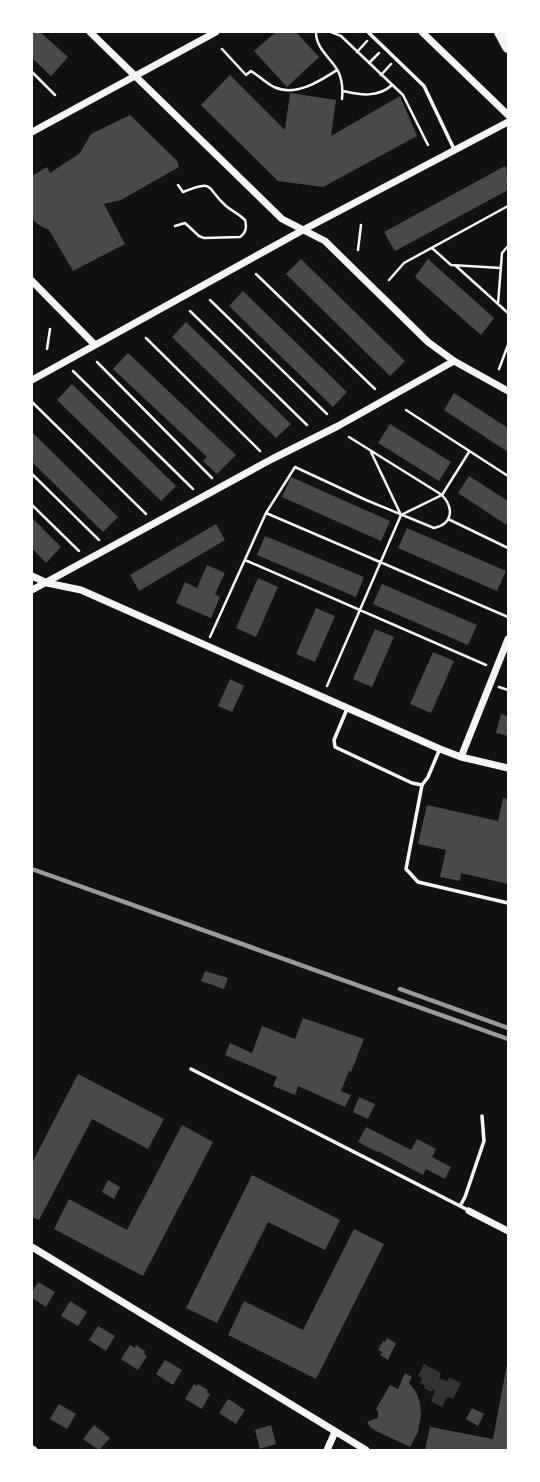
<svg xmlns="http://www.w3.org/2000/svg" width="540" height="1482" font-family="Helvetica,sans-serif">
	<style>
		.water { fill: #333 }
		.building { fill: #4a4a4a }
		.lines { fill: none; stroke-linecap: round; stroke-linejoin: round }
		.path { stroke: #f5f5f5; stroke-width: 2.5 }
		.service { stroke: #f5f5f5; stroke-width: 3.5 }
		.minor { stroke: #f5f5f5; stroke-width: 7 }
		.motorway { stroke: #f5f5f5; stroke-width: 12 }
		.rail { stroke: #9a9a9a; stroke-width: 4.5 }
	</style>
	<rect width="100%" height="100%" fill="#111"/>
	<path class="water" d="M424 1364 441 1373 439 1378 447 1381 449 1377 461 1383 453 1399 447 1397 442 1407 431 1401 435 1391 432 1389 431 1392 424 1388 425 1386 420 1383 422 1378 418 1376Z"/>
	<path class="building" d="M32 32H40L68 57 51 76 32 58Z
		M276 32H296L319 57 287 87 254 51Z
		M230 75 285 130 290 93 336 100 331 136 400 96 417 136 323 187 278 181 201 105Z
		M130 115 177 161 179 167 121 200 104 204 125 244 73 271 49 230 39 225 33 220 32 221V176L47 167 50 173 80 153 91 134Z
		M505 166 508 172V190L395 251 384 232Z
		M301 259 405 361 390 376 286 274Z
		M428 259 494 318 481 335 415 277Z
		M243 291 347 392 333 407 229 306Z
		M186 322 291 424 276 438 172 337Z
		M128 353 236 455 217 474 203 461 207 457 113 369Z
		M72 384 176 486 161 501 57 400Z
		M454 393 508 428V452L444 410Z
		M390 424 451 462 439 481 378 443Z
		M32 432 118 517 103 532 32 462Z
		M469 476 508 501V526L458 493Z
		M291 477 390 521 381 541 282 497Z
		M32 518 61 547 46 563 32 548Z
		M216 524 225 540 139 591 130 575Z
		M407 528 506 571 497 591 398 548Z
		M265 536 364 577 356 597 257 555Z
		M207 565 225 573 215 594 220 597 211 618 176 603 185 582 197 588Z
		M258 578 278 587 256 637 236 628Z
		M382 584 477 625 468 645 373 604Z
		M316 608 335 616 315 662 296 654Z
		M375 629 394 637 372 687 353 679Z
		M433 652 454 661 431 713 410 704Z
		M230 679 244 686 232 712 218 706Z
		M501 714 508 716V736L496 733Z
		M503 798 508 799V884L461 873 460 881 440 877 446 850 418 844 427 805 498 821Z
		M205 971 228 978 224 989 201 981Z
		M303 1018 364 1039 351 1072 349 1071 341 1091 351 1095 345 1107 298 1086 295 1095 273 1086 277 1077 225 1055 230 1043 252 1053 262 1026 295 1039Z
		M78 1074 164 1119 148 1149 92 1119 39 1220 32 1217V1163Z
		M359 1097 375 1104 368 1119 353 1112Z
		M182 1125 213 1142 143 1276 54 1229 69 1199 127 1230Z
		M366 1127 411 1150 417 1139 436 1149 432 1157 451 1167 445 1179 426 1169 423 1175 378 1151 377 1152 358 1142Z
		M252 1175 340 1220 325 1250 268 1222 217 1323 186 1308Z
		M108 1180 120 1187 114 1199 102 1192Z
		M354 1229 384 1244 316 1379 228 1335 244 1301 303 1330Z
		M38 1282 55 1292 46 1307 32 1298V1292Z
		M70 1301 87 1312 78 1326 61 1316Z
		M98 1326 115 1336 106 1351 89 1340Z
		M387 1338 396 1343 388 1360 380 1355 382 1352 378 1350 383 1341 385 1342Z
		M130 1345 135 1348 136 1345 145 1351 144 1354 147 1356 138 1370 121 1359Z
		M165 1360 182 1370 173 1385 156 1374Z
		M507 1364H508V1450H425L430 1427 493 1439Z
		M405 1373 412 1377 409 1383 416 1392 420 1403 421 1415 418 1432 410 1447 378 1432 371 1428 367 1422 378 1418V1412L376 1409 390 1385 398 1389Z
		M194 1384 197 1386 198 1384 208 1390 207 1392 210 1394 202 1409 185 1399Z
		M228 1399 245 1410 236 1424 219 1413Z
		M59 1404 76 1414 67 1429 50 1419Z
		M472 1408 484 1414 478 1426 466 1419Z
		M94 1425 110 1438 99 1450 83 1439Z
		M271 1425 276 1444 260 1449 255 1430Z"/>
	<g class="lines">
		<path class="path" d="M316 32C316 49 330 57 338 71 342 79 343 89 342 99
			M331 32 341 36 403 95 428 145
			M222 49 246 75 251 71C259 76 266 83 274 87 296 97 320 81 337 70
			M357 52 367 41
			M369 63 379 53
			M32 72 55 95
			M381 75 391 64
			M343 91C360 95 378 98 392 85
			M175 226 185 223 199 236 204 238 240 237C246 233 247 227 245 220 239 214 232 211 226 206 205 187 215 179 183 192L178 185
			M432 248 451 265 501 268
			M358 250 361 225
			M456 266 508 313
			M256 274 375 389
			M389 280 404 263 508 206
			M210 300 327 414
			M498 304 502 253 508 246
			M190 311 307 425
			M146 338 260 451
			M47 349 50 329
			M97 362 212 478
			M499 369 508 345
			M73 371 193 489
			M32 402 146 514
			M406 410 508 476
			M371 452 401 515
			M32 474 99 540
			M32 505 79 551
			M266 513 508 617
			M448 519 508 548
			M245 560 486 665
			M210 637 266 513 295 467 366 500 434 528C453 524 454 508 442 495L349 437
			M327 686 401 515 442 495 469 452
			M499 687 508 690"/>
		<path class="service" d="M368 32 424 86 454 149
			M347 709 334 740 335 747 412 783 422 785 428 777 439 751
			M422 785 406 869 418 882 508 903
			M191 1069 468 1210
			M460 1206 465 1197 484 1141 482 1116"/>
		<path class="minor" d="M90 32 282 219 325 241 428 342 454 361 508 391
			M422 32 508 115
			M32 132 216 32
			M32 281 95 345
			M32 380 303 230 508 122
			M32 576 47 583 81 590 440 749 461 757 508 768
			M32 590 272 459 338 426 454 361
			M461 757 508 639
			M469 1211 508 1231
			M32 1247 366 1450
			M32 1449 34 1450
			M327 1450 335 1432"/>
		<path class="motorway" d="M500 32 508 47"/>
		<path class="rail" d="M32 869 508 1039
			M400 989 508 1028"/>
	</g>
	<rect width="540" height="1482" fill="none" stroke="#ffffff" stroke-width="66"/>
</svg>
